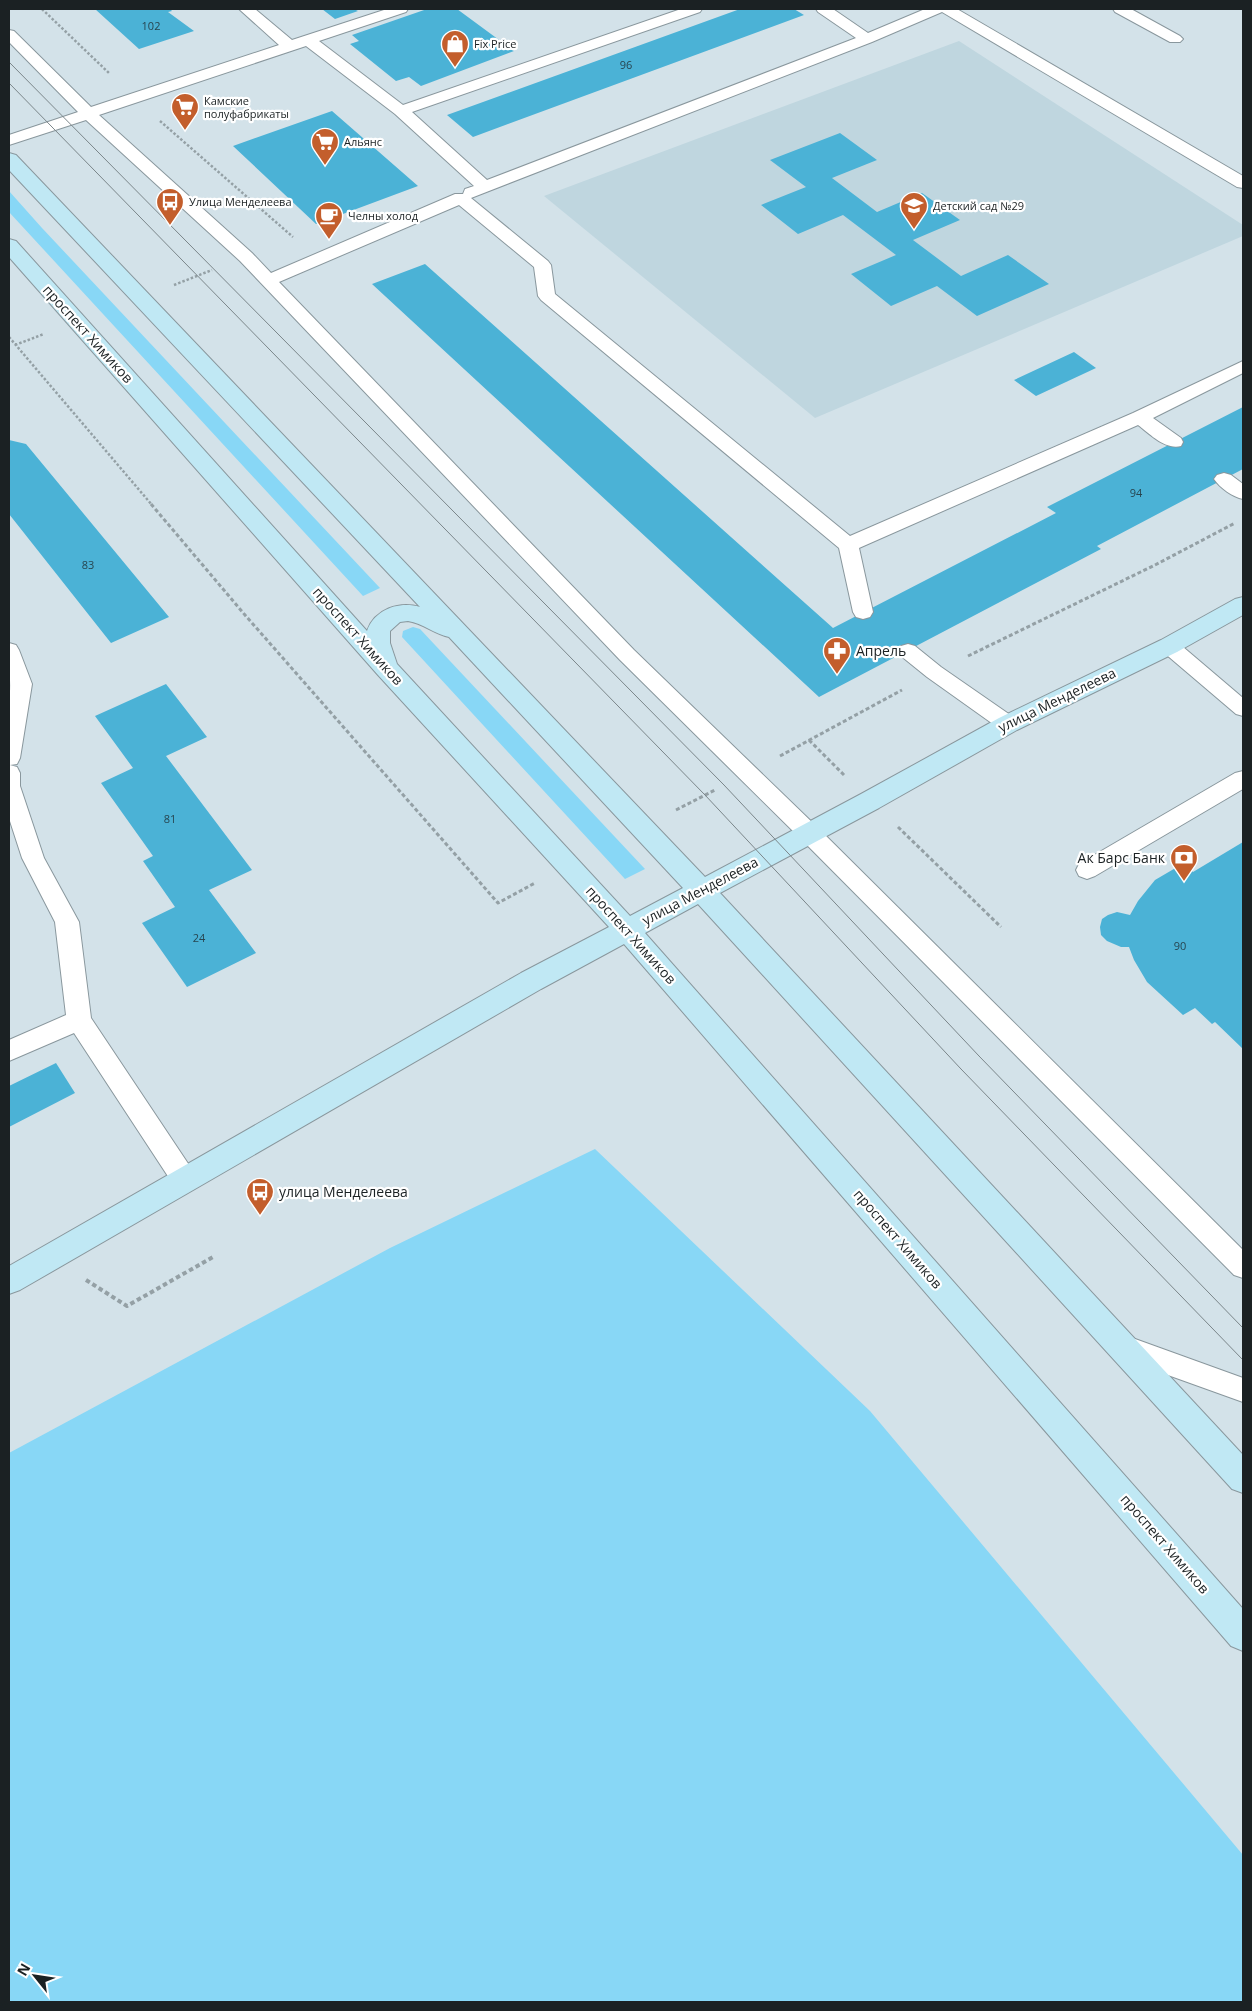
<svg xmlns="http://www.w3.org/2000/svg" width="1252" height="2011" font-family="'Open Sans',sans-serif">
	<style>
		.built { fill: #bfd6df }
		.green { fill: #88d7f6 }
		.building { fill: #4bb2d6 }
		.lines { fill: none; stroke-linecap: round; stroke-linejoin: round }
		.lane-casing { stroke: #89979d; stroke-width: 2 }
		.secondary-casing { stroke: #89979d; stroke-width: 2 }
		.path-far2 { stroke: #94a0a5; stroke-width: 2.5; stroke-dasharray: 2.5 2; stroke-linecap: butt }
		.path-far1 { stroke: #94a0a5; stroke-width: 3; stroke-dasharray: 4 2.5; stroke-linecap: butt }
		.path { stroke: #94a0a5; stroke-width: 4; stroke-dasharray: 4.5 3; stroke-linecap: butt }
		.lane { fill: #fff; fill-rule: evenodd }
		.secondary { fill: #c0e8f4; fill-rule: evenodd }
		.tram { stroke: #7b868a; stroke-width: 1 }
		.labels { text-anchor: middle; stroke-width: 4.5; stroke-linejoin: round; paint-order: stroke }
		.number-label { font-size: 11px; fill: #274550 }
		.far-poi-label { font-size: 11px; fill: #1b2123; stroke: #fff; text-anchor: start }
		.street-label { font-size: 14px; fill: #1b2123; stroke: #fff }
		.poi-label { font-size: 14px; fill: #1b2123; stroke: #fff; text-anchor: start }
	</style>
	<rect width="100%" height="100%" fill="#d3e2e9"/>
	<path class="built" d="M959 41 1243 225V236L815 418 544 196Z"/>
	<path class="green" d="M9 191 42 228 380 588 363 596 9 212Z
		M413 627 420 629 645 869 625 879 402 637 403 631Z
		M595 1149 870 1411 1243 1855V2002H9V1453L390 1248Z"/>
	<path class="building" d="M95 9H170L172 11 168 12 194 31 139 49Z
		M322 9H354L358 11 335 19Z
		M427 9H457L514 51 421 86 409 77 396 81 350 44 359 41 352 35Z
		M740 9H794L804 15 473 137 447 115Z
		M332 111 418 186 316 224 233 146Z
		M840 133 877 160 832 178 877 212 922 193 960 220 913 240 961 276 1008 255 1049 284 977 316 937 286 891 306 851 274 896 255 843 215 798 234 761 205 806 187 770 160Z
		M425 264 833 628 1056 513 1047 507 1243 407V469L1097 546 1101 549 819 697 372 284Z
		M1074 352 1096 368 1036 396 1014 380Z
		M9 440 26 444 169 617 111 643 9 514Z
		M166 684 207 737 166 756 252 870 209 890 256 953 187 987 142 923 175 907 143 861 153 856 101 783 133 768 95 716Z
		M1243 842V1049L1215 1022 1212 1024 1195 1008 1183 1015 1147 982 1134 960 1129 947H1121L1107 941 1101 935 1100 927 1102 919 1108 915 1117 912 1130 915 1138 901 1155 880 1184 863 1193 872Z
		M56 1063 75 1093 9 1127V1086Z"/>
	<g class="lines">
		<defs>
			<path id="lane" d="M239 9H255L292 40 387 9H408L406 12 319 41 403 105 681 9H702L700 12 412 112 487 180 856 38 818 12 816 9H833L868 33 925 9H957L1243 176V188L1237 187 942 12 872 42 471 198 548 261 551 265 555 294 850 536 1133 413 1243 361V373L1153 418 1181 438 1183 442 1181 446C1165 450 1150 434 1138 425L859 548 873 612 870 617 863 619 856 617 853 612 839 548 541 300 538 296 534 267 459 205 279 282 634 650 817 827 1243 1250V1278L1234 1275 801 839 620 660 240 261 86 120 9 145V135L78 112 9 42V30L14 31 91 107 279 45ZM306 46 395 114 474 186 465 189 463 194H455L271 273 252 253 99 115Z
				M1113 9H1131L1180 36 1183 39 1180 42H1170L1115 12Z
				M1224 473 1231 475 1243 484V499C1233 497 1220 488 1214 479L1217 475Z
				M1169 639 1176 641 1243 698V716L1236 714 1162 651 1159 646 1162 641Z
				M9 643 16 645 19 650 32 684 20 758 17 764 10 765 17 767 20 773V786L44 858 79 922 91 1018 193 1171 197 1179 193 1187 184 1190 175 1187 74 1033 9 1061V1040L66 1015 55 922 22 858 9 818V702C12 682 8 663 9 643Z
				M908 644 915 646 941 667 1016 719 1019 724 1016 729 1008 732 1000 729 927 677 901 656 898 651 901 646Z
				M1243 771V789L1095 876 1087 879 1079 876 1076 870 1079 864 1235 773Z
				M1124 1335 1243 1378V1402L1115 1356 1111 1347 1115 1338Z"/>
			<path id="secondary" d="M9 153 16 155 705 877 861 794 999 718 1161 640 1235 599 1243 597V615L1177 652 1017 730 879 808 720 893 1243 1455V1493L1232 1489 698 904 645 933 1243 1609V1651L1231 1646 624 944 541 989 20 1290 9 1294V1266L521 973 609 927 378 675 9 257V239L16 241 367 631C375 609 399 601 420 607L9 170ZM408 621C423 623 434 634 449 637L683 888 630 916 397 664 390 643V631L400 622Z"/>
		</defs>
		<use href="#lane" class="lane-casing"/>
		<use href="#secondary" class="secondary-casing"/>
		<path class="path-far2" d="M42 9 110 74
			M160 121 293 237
			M174 285 212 270
			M9 337 152 505
			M15 345 44 334"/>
		<path class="path-far1" d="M151 504 245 615 498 903 535 883
			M968 656 1155 565 1235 523
			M809 740 845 776
			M780 756 902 690
			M676 810 715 790
			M898 827 1001 927"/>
		<path class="path" d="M86 1280 127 1306 213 1257"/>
		<use href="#lane" class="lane"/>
		<use href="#secondary" class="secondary"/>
		<path class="tram" d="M9 62 724 785 979 1056 1243 1328
			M9 83 705 795 961 1069 1243 1360"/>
	</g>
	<defs>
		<symbol id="shop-pin" viewBox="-11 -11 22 30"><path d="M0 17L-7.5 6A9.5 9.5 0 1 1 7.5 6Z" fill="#c35e2c" stroke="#fff"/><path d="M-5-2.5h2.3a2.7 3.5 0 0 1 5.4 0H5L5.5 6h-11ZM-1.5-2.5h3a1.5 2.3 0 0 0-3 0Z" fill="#fff"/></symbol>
		<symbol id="supermarket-pin" viewBox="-11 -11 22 30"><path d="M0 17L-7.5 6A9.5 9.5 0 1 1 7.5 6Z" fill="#c35e2c" stroke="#fff"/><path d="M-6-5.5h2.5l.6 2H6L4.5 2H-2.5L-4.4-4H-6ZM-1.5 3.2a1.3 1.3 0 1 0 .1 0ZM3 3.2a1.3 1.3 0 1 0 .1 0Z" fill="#fff"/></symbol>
		<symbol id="bus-pin" viewBox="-11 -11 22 30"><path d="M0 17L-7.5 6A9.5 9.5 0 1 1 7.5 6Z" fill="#c35e2c" stroke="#fff"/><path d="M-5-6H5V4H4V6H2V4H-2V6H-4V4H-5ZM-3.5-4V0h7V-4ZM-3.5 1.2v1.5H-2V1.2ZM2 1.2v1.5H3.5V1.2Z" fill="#fff"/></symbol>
		<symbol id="school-pin" viewBox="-11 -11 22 30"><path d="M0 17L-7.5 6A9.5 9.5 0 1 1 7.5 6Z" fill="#c35e2c" stroke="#fff"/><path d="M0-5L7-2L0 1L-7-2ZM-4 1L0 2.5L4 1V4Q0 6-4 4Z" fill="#fff"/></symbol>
		<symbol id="cafe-pin" viewBox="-11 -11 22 30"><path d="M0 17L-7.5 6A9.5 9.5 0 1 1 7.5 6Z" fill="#c35e2c" stroke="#fff"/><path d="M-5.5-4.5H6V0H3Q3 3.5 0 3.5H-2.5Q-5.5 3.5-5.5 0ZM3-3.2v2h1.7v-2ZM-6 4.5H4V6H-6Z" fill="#fff"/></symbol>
		<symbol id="pharmacy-pin" viewBox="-11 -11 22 30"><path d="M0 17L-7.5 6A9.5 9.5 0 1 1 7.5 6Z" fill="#c35e2c" stroke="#fff"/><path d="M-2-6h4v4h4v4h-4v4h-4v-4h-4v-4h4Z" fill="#fff"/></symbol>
		<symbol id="bank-pin" viewBox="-11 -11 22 30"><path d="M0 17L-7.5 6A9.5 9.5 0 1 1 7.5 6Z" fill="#c35e2c" stroke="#fff"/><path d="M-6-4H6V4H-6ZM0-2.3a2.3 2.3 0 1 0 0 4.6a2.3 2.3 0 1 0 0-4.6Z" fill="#fff"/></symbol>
	</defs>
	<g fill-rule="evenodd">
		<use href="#shop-pin" x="439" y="28" width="32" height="43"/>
		<use href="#supermarket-pin" x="169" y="91" width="32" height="43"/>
		<use href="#supermarket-pin" x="309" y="126" width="32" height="43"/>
		<use href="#bus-pin" x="154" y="186" width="32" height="43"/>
		<use href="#school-pin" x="898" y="190" width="32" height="43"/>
		<use href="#cafe-pin" x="313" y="200" width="32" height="43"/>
		<use href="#pharmacy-pin" x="821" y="635" width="32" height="43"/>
		<use href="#bank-pin" x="1168" y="842" width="32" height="43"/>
		<use href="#bus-pin" x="244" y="1176" width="32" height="43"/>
	</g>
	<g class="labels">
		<g class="number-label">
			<text x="151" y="30">102</text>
			<text x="626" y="69">96</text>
			<text x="1136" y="497">94</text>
			<text x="88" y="569">83</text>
			<text x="170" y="823">81</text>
			<text x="199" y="942">24</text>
			<text x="1180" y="950">90</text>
		</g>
		<g class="far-poi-label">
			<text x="474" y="48">Fix Price</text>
			<text x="204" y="105">Камские<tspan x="204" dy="13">полуфабрикаты</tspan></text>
			<text x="344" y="146">Альянс</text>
			<text x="189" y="206">Улица Менделеева</text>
			<text x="933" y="210">Детский сад №29</text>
			<text x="348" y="220">Челны холод</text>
		</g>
		<g class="street-label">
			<text transform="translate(88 334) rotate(48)" y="5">проспект Химиков</text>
			<text transform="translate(358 636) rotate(48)" y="5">проспект Химиков</text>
			<text transform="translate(1057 700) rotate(-26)" y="5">улица Менделеева</text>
			<text transform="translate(700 891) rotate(-28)" y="5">улица Менделеева</text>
			<text transform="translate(631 935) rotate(48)" y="5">проспект Химиков</text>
			<text transform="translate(898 1239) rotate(49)" y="5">проспект Химиков</text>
			<text transform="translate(1165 1544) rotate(49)" y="5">проспект Химиков</text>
		</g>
		<g class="poi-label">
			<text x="856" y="656">Апрель</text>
			<text x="1165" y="863" text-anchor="end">Ак Барс Банк</text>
			<text x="279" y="1197">улица Менделеева</text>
		</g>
	</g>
	<rect width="1252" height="2011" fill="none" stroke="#1b2123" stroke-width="20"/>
	<g transform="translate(35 1976) rotate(300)" stroke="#ffffff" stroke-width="4" paint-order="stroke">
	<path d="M0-4L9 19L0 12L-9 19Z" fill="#1b2123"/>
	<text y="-8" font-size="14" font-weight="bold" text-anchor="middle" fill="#1b2123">N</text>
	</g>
</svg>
